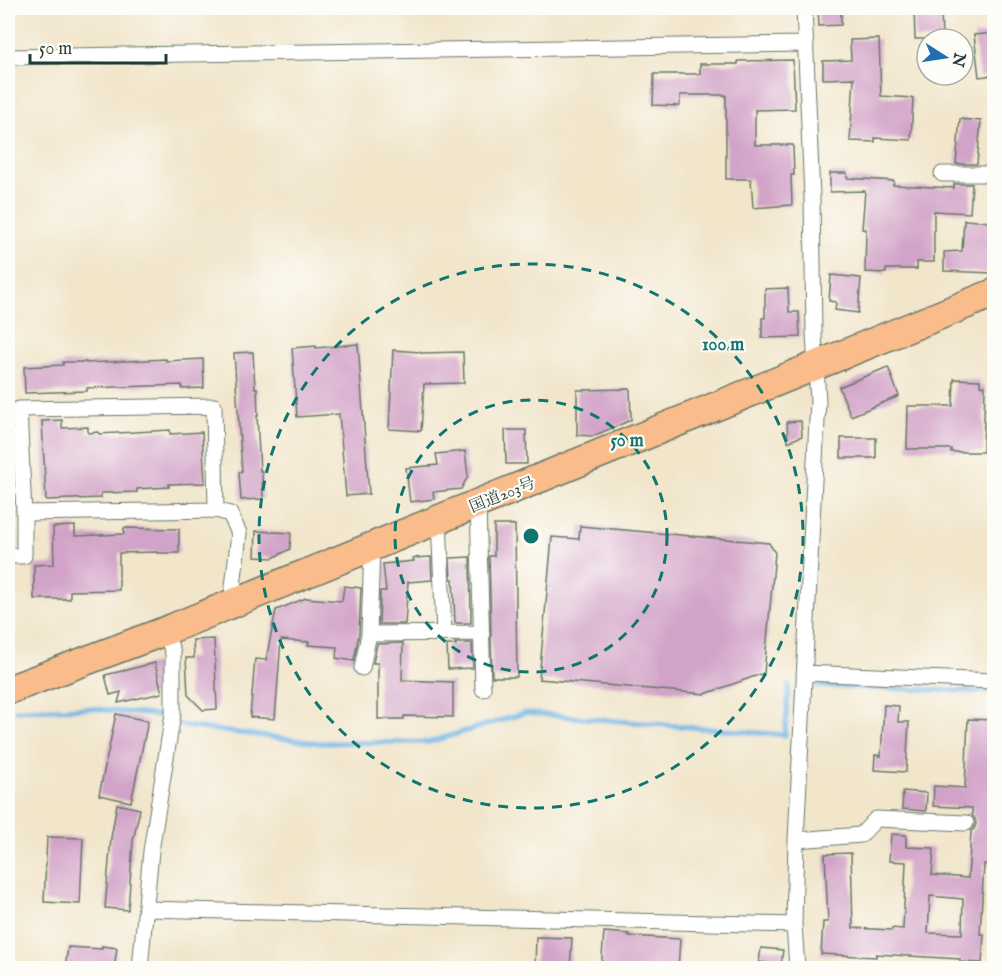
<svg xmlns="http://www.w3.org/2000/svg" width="1002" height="976" font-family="'IM FELL English','Noto Serif JP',serif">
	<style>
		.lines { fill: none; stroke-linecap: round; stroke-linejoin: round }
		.stream { stroke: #6fb4e5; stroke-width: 5 }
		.building { fill: #d2a3c8; fill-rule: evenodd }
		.street-casing { stroke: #687868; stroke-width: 17 }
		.highway-casing { stroke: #687868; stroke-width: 31 }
		.street { stroke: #fff; stroke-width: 15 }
		.highway { stroke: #f9bc8a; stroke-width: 28 }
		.ring { fill: none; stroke: #0f766e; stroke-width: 3; stroke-dasharray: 10 8 }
		.labels { text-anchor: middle; stroke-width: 4.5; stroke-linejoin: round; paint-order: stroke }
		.street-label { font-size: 16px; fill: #1f3d34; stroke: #fdfcf7 }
		.centre { fill: #0f766e; stroke: #fdfcf7; stroke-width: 3 }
		.ring-label { font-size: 18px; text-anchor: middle; font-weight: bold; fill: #0f766e; stroke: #fdfcf7; stroke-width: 4.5; stroke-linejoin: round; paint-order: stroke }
	</style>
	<rect width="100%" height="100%" fill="#fdfcf7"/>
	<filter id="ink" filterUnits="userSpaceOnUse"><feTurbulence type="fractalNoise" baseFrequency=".0167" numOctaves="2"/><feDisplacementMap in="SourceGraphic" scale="12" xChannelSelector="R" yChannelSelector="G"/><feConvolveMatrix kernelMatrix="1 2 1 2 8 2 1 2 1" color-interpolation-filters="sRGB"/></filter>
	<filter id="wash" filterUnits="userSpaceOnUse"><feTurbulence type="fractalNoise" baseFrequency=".008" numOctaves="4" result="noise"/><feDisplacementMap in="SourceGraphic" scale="24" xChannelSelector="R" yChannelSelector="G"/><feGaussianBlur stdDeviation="1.35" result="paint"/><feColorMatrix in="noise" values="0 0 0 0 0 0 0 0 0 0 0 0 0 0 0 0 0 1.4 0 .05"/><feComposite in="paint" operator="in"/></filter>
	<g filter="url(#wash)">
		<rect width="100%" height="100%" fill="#f1e5ca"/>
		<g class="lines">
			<path class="stream" d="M819 686 994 692
				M16 710 89 708 162 716 184 726 319 743 430 742 525 713 785 735 789 685"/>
		</g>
		<g id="blocks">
			<path class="building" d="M818 8H841V25L819 26Z
				M914 8H941L942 39H915Z
				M994 33V75L979 77 974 35Z
				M879 39 881 96 913 98 911 140 875 138V142L850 141 854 78 823 79V61L851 60 850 40Z
				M793 60 795 109 755 110V145H793L794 175H791L792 205 753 208 751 179H726V95H680V106L653 105 654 74H700V64H738V61Z
				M960 119 981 121 977 164H956Z
				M830 173H847V178L894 181 893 185 954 188V184H972L970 213 934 211V262H917V269H886V273L865 272 866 229H862L865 191 830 192Z
				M964 220 991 222 990 252H994L993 273 944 271V252L962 251Z
				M831 275 861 278 858 313 835 310 836 302 829 301Z
				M788 288 789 312H799L800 337 762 338V318H765V289Z
				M358 344 369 494 346 496 339 414 297 417 292 348 316 346V348Z
				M393 350 420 352V353L463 352 464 383 424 384 421 431 389 429Z
				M253 352 255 388H257L258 416H257L260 471H262L263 499 241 500 239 472H242L234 353Z
				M166 359V361L203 359 204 388 182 389V385L87 388V391L25 393 24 367 63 365V362H86V363Z
				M888 367 899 396 851 416 839 387Z
				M954 379 980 380V386H985L983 452H951V449H907L908 406H953Z
				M630 389 631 420 593 436 577 435V390Z
				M62 420V428L88 427V433L98 432 99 434 170 430V434L202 432 205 483 169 484V487L137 489V492L101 493V498L46 500 42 421Z
				M801 421 802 436 788 442 787 422Z
				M505 430H526L527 464H506Z
				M841 438H876V458H841Z
				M465 451 468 476 461 489 433 492 434 499 410 502 406 468 438 465 436 454Z
				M494 525H515L517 677H492L489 556H494Z
				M75 526V536L124 534V528L179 529V553H157V552L119 553V590L70 591V599H34V565L54 564 53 527Z
				M580 526 769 543 775 553 764 673 705 694 539 679 552 537 579 539Z
				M256 531 291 533 290 549 273 558 255 557Z
				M431 557 432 580 408 582 405 624H379L380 591H386L383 564 414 561 413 558Z
				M470 557 471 623H455L453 579H451L450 558Z
				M344 586 361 588 359 633 354 661 336 658 337 647 308 645 309 642 281 640 275 719 250 717 255 659 266 660 276 610 306 598 342 601Z
				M214 639 217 709 203 710 188 695 186 658H194L193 640Z
				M403 643 402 680 453 682V717L404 716V719H378V663H373L377 644Z
				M455 643H472L473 668 448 669 447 645H456Z
				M155 663 162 693 118 703 121 692 110 695 105 675Z
				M884 705 899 706 898 722H909L906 772 874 770 875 755 881 756Z
				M116 714 148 721 131 802 99 795Z
				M968 719 992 720 990 790H994V817L991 865 984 864 980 934H984L982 963 960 962V959L876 954V957L821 954 823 922H828L825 854 851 853 853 928 892 930V928L903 929 906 862 889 861 891 834 906 835V847L934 848 932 875 968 878 971 831 974 829 976 824 975 819 972 815V808L933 806 934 786 965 788ZM930 896 963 899 962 934 928 933Z
				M903 791 927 793 926 811 902 809Z
				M117 804 140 809 133 841 128 910 105 908 111 838Z
				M47 837 83 838 80 904 44 902Z
				M604 932 629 934V936L680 939 678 969H601Z
				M536 937 572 938 570 969H535Z
				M102 946 117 948 114 969H65L68 947 102 949Z
				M761 948 783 950 781 965 759 962Z"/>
		</g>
	</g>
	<g filter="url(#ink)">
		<use href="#blocks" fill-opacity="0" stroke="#687868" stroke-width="1.5"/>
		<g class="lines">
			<defs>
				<path id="street" d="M8 57 806 44
					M942 174H991L994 177
					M478 504 483 689
					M24 513 216 510 230 514 239 533 231 605
					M439 520 444 633
					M8 556H24V513L19 409 214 406 216 510
					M369 634 482 633
					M362 668 369 634 372 547
					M804 673 994 681
					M796 840 861 835 876 819 966 823
					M146 909 794 925
					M140 968 151 851 173 714V653L165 631
					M797 968 794 925 796 840 818 401 814 334 812 197 804 8"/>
				<path id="highway" d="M8 690 165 631 994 293"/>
			</defs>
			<use href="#street" class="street-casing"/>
			<use href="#highway" class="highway-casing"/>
			<use href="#street" class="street"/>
			<use href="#highway" class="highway"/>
		</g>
	</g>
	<g class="ring">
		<circle cx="531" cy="536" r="136"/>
		<circle cx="531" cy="536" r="272"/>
	</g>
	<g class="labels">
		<g class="street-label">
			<text transform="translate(502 494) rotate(-22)" y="6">国道203号</text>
		</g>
	</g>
	<circle cx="531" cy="536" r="9" class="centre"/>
	<g class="ring-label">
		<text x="723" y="350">100 m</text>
		<text x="627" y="446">50 m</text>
	</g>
	<rect width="1002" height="976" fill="none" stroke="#fdfcf7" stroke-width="30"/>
	<g transform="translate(945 57) rotate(102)"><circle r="28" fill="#fdfcf7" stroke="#a4b0a9" stroke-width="1.5"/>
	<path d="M0-4.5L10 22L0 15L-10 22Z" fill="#1f6fb2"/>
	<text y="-9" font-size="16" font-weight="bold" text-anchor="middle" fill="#1f3d34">N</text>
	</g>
	<path d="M30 54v9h136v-9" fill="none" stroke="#1f3d34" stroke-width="3"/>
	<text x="39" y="54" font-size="18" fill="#1f3d34" stroke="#fdfcf7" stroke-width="4.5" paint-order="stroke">50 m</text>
</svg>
